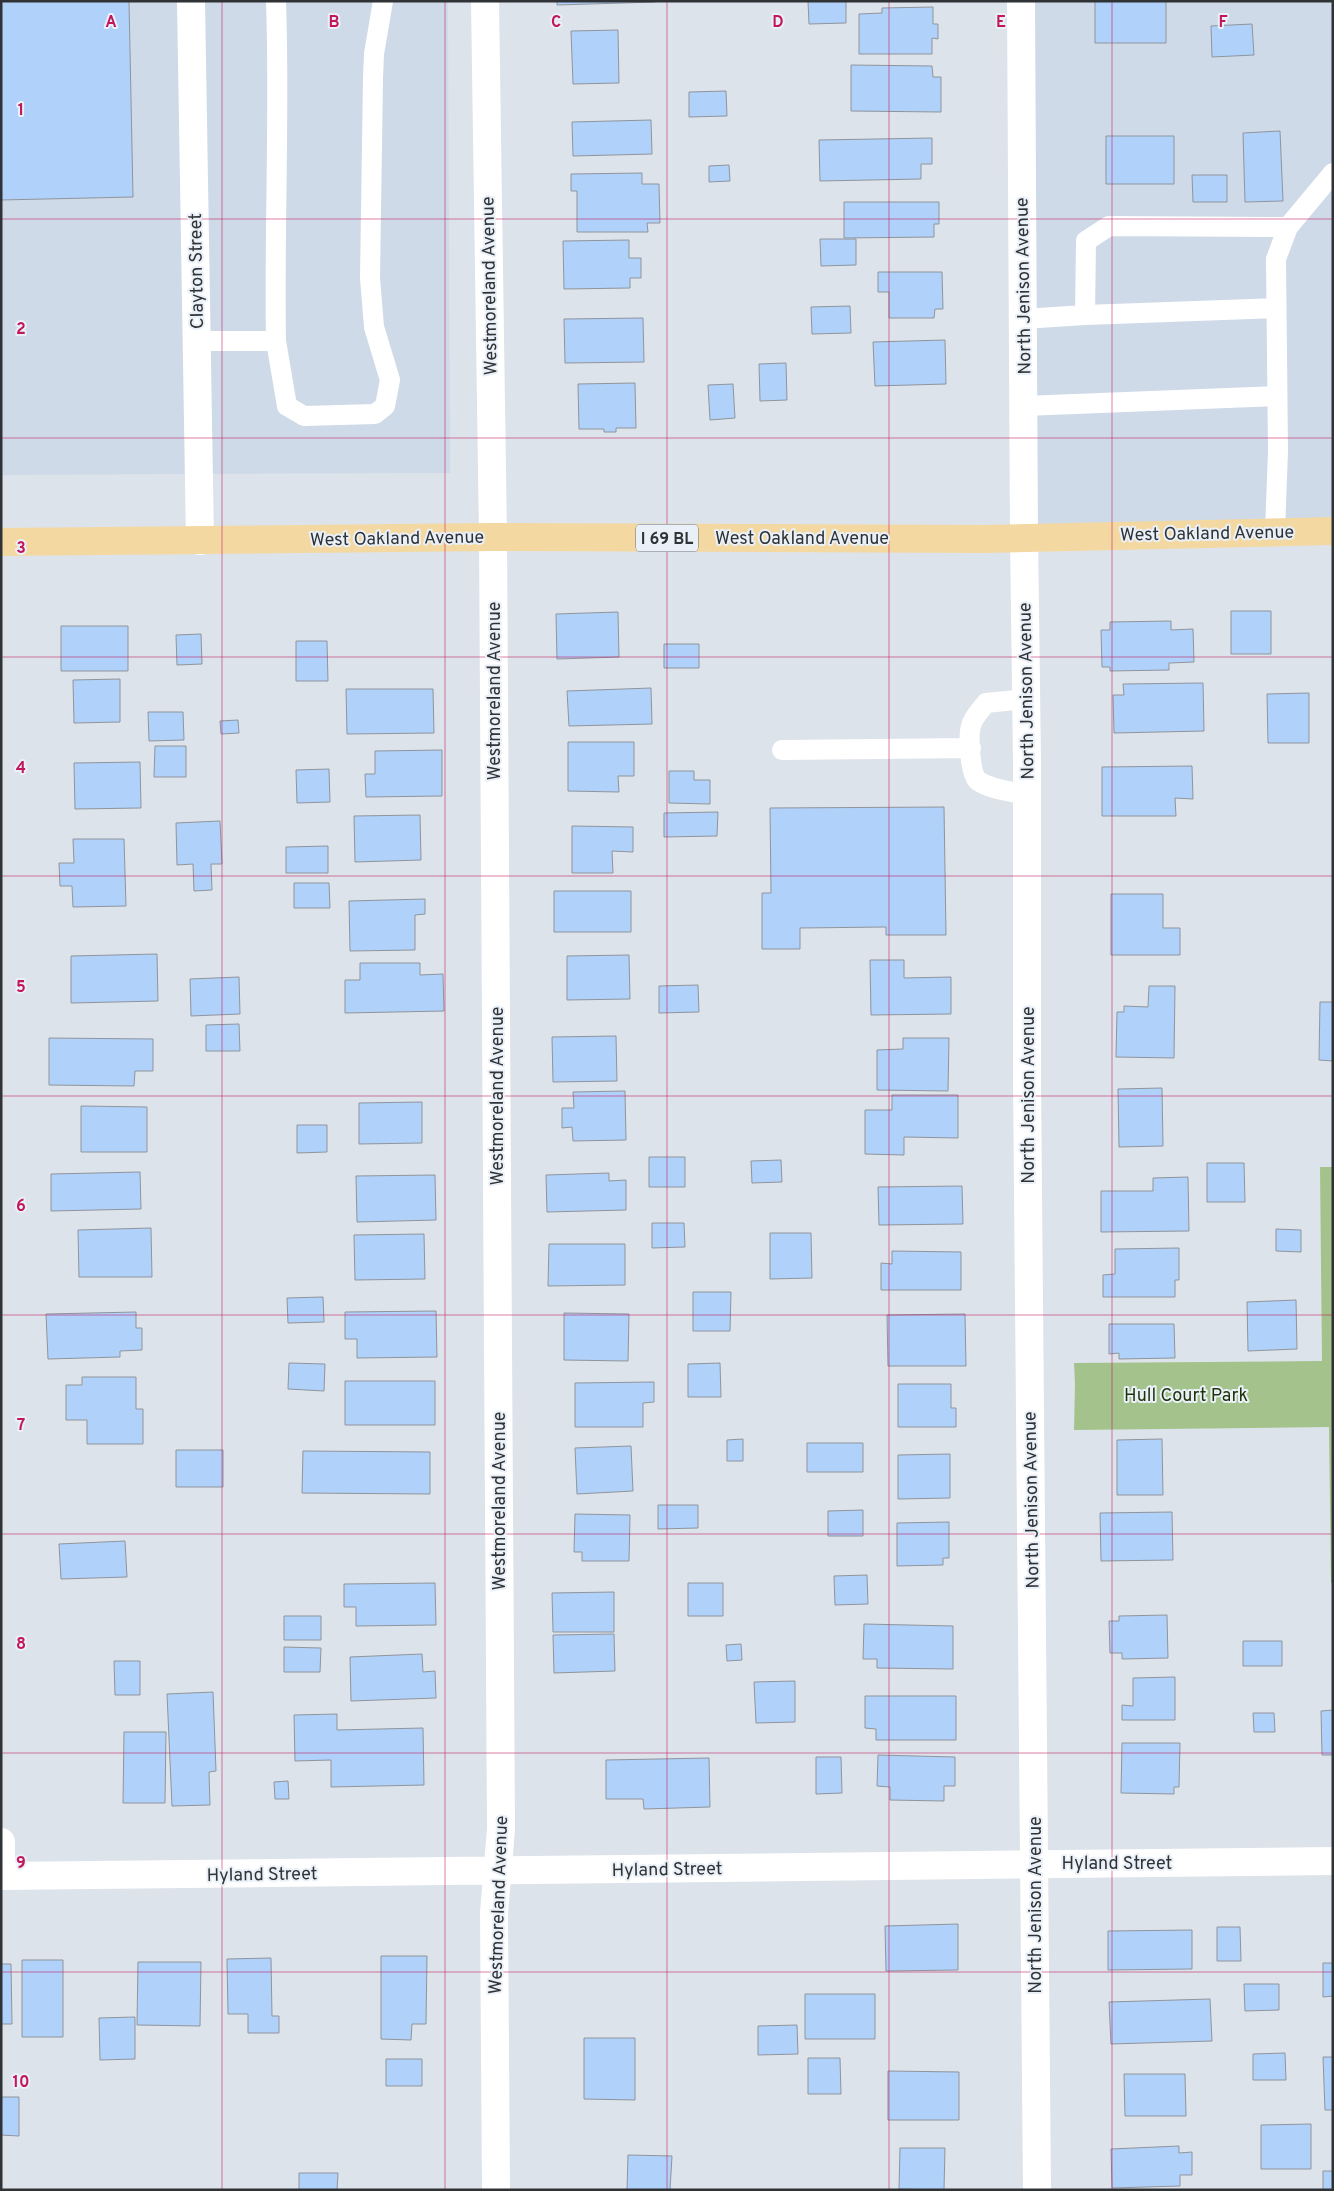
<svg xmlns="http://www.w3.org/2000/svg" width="1334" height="2191" font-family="Overpass,sans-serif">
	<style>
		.built { fill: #cfdae8 }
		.green { fill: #a4c28b }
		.building { fill: #afd1fa; stroke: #90959c }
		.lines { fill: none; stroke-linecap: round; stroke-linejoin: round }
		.lane { stroke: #fff; stroke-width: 20 }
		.street { stroke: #fff; stroke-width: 28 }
		.primary { stroke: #f4d8a2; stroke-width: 28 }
		.grid { fill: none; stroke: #c2185b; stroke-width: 1; stroke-opacity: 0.55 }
		.labels { text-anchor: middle; stroke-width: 4; stroke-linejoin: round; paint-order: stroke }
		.shield { fill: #eaf0f8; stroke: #686c70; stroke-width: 1 }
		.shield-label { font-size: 16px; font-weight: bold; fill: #303336 }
		.street-label { font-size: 18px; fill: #303336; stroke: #eaf0f8 }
		.park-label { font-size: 18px; fill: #1e3208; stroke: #eaf0f8 }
		.grid-label { font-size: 16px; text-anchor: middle; font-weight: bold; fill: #c2185b; stroke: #eaf0f8; stroke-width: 4; stroke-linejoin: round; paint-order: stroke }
	</style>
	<rect width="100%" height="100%" fill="#dde3ea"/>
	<path class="built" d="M1 1H448L450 473 1 475Z
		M1021 1H1333V531L1024 537Z"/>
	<path class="green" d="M1320 1167H1333V1583H1331L1329 1427 1074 1430 1075 1384 1074 1363 1322 1361Z"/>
	<path class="building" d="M1 1H129L133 197 1 200Z
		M557 1H655V2L557 5Z
		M808 1H846V23L809 24Z
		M1095 1H1166V43H1095Z
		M933 7V24H938V39L932 38V54H859V14L882 13V8Z
		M1252 24 1254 55 1212 57 1211 26Z
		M618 30 619 83 573 84 571 31Z
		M851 65 932 66 933 77H941V112L851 111Z
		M726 91 727 116 689 117V92Z
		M651 120 652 154 573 156 572 122Z
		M1280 131 1283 201 1245 202 1243 133Z
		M1106 136H1174V184H1106Z
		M932 138V164H921V179L820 181 819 140Z
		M729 165 730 181 709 182V166Z
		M642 173V184H659L660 223H647L648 232H577V191H571V174Z
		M1192 175H1227V202H1193Z
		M844 202H939V224H934V237L844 238Z
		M820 239H856V265L821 266Z
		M629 240V258H641V278H630V288L564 289 563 241Z
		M878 272H942L943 309H935L934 318H889V292H878Z
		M850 306 851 333 812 334 811 307Z
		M643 318 644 362 565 363 564 319Z
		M945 340 946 384 875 386 873 342Z
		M786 363 787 400 760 401 759 364Z
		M635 383 636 428H616V432H604V429H579L578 384Z
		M733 384 735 418 710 420 708 385Z
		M1231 611H1271V654H1231Z
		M618 612 619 657 557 659 556 614Z
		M1171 621V630L1193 629 1194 662 1169 663V670L1110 671V667H1102L1101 630H1110V622Z
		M61 626H128V671H61Z
		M201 634 202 664 177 665 176 635Z
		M296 641H327L328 681H296Z
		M664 644H699V668H664Z
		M120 679V722L74 723 73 680Z
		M1203 683 1204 731 1114 733 1113 695H1124L1123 684Z
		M651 688 652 724 569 726 567 691Z
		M346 689H433L434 733 347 734Z
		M1309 693V743H1268L1267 694Z
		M148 712H183L184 740 149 741Z
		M238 720 239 733 221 734 220 721Z
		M568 742H634V776H618L619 792 568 791Z
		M155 746H186V777H154Z
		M442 750V796L366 797 365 774H375V751Z
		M140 762 141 808 75 809 74 763Z
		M1192 766 1193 799 1175 798 1176 816H1102V767Z
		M329 769 330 802 297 803 296 770Z
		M669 771H694V780H710V804L669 803Z
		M944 807 946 935H886V927L800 928V949H762V893H771L770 808Z
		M718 812 717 836 664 837V813Z
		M420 815 421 860 355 862 354 816Z
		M220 821 222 864H211L212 890 194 891 193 864 177 865 176 823Z
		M572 826 633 827V852L612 851 613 873H572Z
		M73 839H124L126 906 73 907 72 886H60L59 863H74Z
		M328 846V873H286V847Z
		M294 883H329L330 908H294Z
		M554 891H631V932H554Z
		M1111 894H1163V928H1180V955H1111Z
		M425 899V914L415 915V950L350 951 349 901Z
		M157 954 158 1001 71 1003V956Z
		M629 955 630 999 567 1000V956Z
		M870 960H904V978L951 977V1014L871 1015Z
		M360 963H420V975L443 974 444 1011 345 1013V980H360Z
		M239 977 240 1014 191 1016 190 979Z
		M698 985 699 1012 659 1013V986Z
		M1149 986H1175L1174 1058 1116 1057 1117 1012H1124V1006L1148 1007Z
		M1320 1002H1333V1061L1319 1060Z
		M239 1024 240 1051H206V1025Z
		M616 1036 617 1081 553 1082 552 1037Z
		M49 1038 153 1039V1071H135L134 1086 49 1085Z
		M903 1038H949L948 1091 877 1090V1050L903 1049Z
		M1162 1088 1163 1146 1119 1147 1118 1089Z
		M625 1091 626 1140 573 1141 572 1127 562 1128V1108H574L573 1092Z
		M892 1095H958V1138L904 1137V1155L865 1154V1110H892Z
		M422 1102V1143L359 1144V1103Z
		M81 1106 147 1107V1152H81Z
		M297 1125H327V1152L297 1153Z
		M649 1157H685V1187H649Z
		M781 1160 782 1182 752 1183 751 1161Z
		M1207 1163H1244L1245 1202H1207Z
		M140 1172 141 1209 51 1211V1174Z
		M609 1173V1181L626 1180V1210L547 1212 546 1175Z
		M435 1175 436 1220 357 1222 356 1176Z
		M1188 1177 1189 1231 1101 1232V1191H1153V1178Z
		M962 1186 963 1224 879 1225 878 1187Z
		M652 1223H684L685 1247 652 1248Z
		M151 1228 152 1277H79L78 1230Z
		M1276 1229 1301 1230V1252L1276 1251Z
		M770 1233H811L812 1278 770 1279Z
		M424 1234 425 1279 355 1280 354 1235Z
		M549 1244H625V1285L548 1286Z
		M1179 1248V1280H1175V1297H1103V1275L1115 1274V1249Z
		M892 1251 961 1252V1290H881V1263L892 1264Z
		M693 1292H731L730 1331H693Z
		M323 1297 324 1322 288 1323 287 1298Z
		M1296 1300 1297 1349 1248 1351 1247 1302Z
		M436 1311 437 1357 357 1358V1339H345V1312Z
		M136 1312V1328H142V1350L120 1351V1357L48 1359 46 1314Z
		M564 1313 629 1314 628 1361 564 1360Z
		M965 1314 966 1366H888L887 1315Z
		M1109 1324H1174L1175 1358 1119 1359V1353L1109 1354Z
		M289 1363 325 1364 324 1391 288 1389Z
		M720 1363 721 1397H688V1364Z
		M82 1377H136V1409H143V1444H87V1420H66V1385H82Z
		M345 1381H435V1425H345Z
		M654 1382V1402L643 1403V1427H575V1383Z
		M898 1384H951V1408H956V1427H898Z
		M743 1439V1461H727V1440Z
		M1162 1439 1163 1495H1117V1440Z
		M807 1443H863V1472H807Z
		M631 1446 633 1491 577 1494 575 1448Z
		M176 1450H223V1487H176Z
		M303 1451 430 1452V1494L302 1493Z
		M950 1454V1498L898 1499V1455Z
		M658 1505H698V1528L658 1529Z
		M863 1510V1536H828V1511Z
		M1172 1512 1173 1560 1101 1561 1100 1513Z
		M575 1514 630 1515 629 1561H582V1552H574Z
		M949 1522V1558H943V1565L897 1566V1523Z
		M125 1541 127 1577 61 1579 59 1544Z
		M867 1575 868 1604 835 1605 834 1576Z
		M435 1583 436 1625 356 1626V1607H344V1584Z
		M688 1583H723V1616H688Z
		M614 1592V1632H553L552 1593Z
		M1167 1615 1168 1658 1122 1659V1653H1110L1109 1621H1119V1616Z
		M284 1616H321V1640H284Z
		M864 1624 953 1626V1669L877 1668V1659H863Z
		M614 1634 615 1671 554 1673 553 1635Z
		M1243 1641H1282V1666H1243Z
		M741 1644 742 1660 727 1661 726 1645Z
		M284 1647 321 1648 320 1672H284Z
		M422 1654 423 1672 435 1671 436 1698 351 1701 350 1657Z
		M114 1661H140V1695H115Z
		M1175 1677V1720H1122V1705L1133 1706V1678Z
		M795 1681V1722L756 1723 754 1682Z
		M213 1692 216 1771 209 1772 210 1805 172 1806 167 1694Z
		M865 1696H956V1740H876V1729L865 1728Z
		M1333 1710V1755H1322L1321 1711Z
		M1253 1713H1274L1275 1732H1254Z
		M337 1714V1730L423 1728 424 1785 331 1787V1760L295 1761 294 1715Z
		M124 1732H166L165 1803H123Z
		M1122 1743H1180L1179 1787H1174V1794L1121 1793Z
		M878 1755 955 1757V1786H944V1801L890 1800V1787L877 1786Z
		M816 1757H841L842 1793 816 1794Z
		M709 1758 710 1807 644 1809 643 1799H606V1760Z
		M288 1781 289 1799H275L274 1782Z
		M958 1924V1970L886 1971 885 1926Z
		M1217 1927H1240L1241 1961H1217Z
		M1192 1930V1969L1108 1970V1931Z
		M381 1956H427L426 2024H412L411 2040 381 2039Z
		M271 1958 272 2016H279V2033H248V2014H228L227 1959Z
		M22 1960H63V2037H22Z
		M138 1962H201L200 2026 137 2025Z
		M1323 1963H1333V1996L1323 1997Z
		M1 1964H11L12 2024H1Z
		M1244 1984H1279V2010L1245 2011Z
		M805 1994H875V2039H805Z
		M1210 1999 1212 2041 1111 2044 1109 2002Z
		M135 2017V2059L100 2060 99 2018Z
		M797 2025 798 2054 758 2055V2026Z
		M584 2038H635V2100L584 2099Z
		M1285 2053 1286 2080H1253V2054Z
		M1323 2057H1333V2110H1325Z
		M808 2058H840L841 2094H808Z
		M386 2059H422V2086H386Z
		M888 2071 959 2072V2120H888Z
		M1124 2074H1185L1186 2116H1125Z
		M1 2097H19V2136L1 2135Z
		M1311 2124V2169H1261V2125Z
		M1179 2146V2153L1192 2152V2175H1180V2186L1112 2188 1111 2149Z
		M900 2148H945L944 2190 899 2189Z
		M628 2155 672 2156 670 2190H627Z
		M1323 2171H1333V2190H1323Z
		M299 2173H338L337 2190H299Z"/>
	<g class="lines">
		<path class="lane" d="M1085 315 1086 241 1109 226 1288 227
			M1023 319 1085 315 1276 308
			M198 341H276L287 406 304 416 375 414 385 406 390 380 374 327 370 278 373 78 374 54 383 1
			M276 341C274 228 280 114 276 1
			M1024 406 1277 396
			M1275 531 1278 451 1276 259 1288 227 1333 173
			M1026 699 986 703C981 710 973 717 971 726 968 736 970 775 978 781 992 790 1011 791 1027 795
			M782 750 971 748"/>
		<path class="street" d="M191 1 200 541
			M485 1 493 537 501 1829 494 1913 496 2190
			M1021 1 1024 537 1027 761V1080L1037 2190
			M1 1842V1876
			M1 1876 1333 1861"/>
		<path class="primary" d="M1 542 493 537 983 539 1333 531"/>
	</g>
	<path class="grid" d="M222 1V2190M445 1V2190M667 1V2190M889 1V2190M1112 1V2190M1 219H1333M1 438H1333M1 657H1333M1 876H1333M1 1096H1333M1 1315H1333M1 1534H1333M1 1753H1333M1 1972H1333"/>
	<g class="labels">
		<rect class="shield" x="636" y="524.5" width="62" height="27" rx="4"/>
		<g class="shield-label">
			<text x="667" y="544">I 69 BL</text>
		</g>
		<g class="street-label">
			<text transform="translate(196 271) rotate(-91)" y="6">Clayton Street</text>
			<text transform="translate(489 286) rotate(-91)" y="6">Westmoreland Avenue</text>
			<text transform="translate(1023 286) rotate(-91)" y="6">North Jenison Avenue</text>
			<text transform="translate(1207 533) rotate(-1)" y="6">West Oakland Avenue</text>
			<text transform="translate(397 538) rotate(-1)" y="6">West Oakland Avenue</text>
			<text x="802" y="544">West Oakland Avenue</text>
			<text transform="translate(494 691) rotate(-90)" y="6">Westmoreland Avenue</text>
			<text transform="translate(1026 691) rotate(-91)" y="6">North Jenison Avenue</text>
			<text transform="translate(1028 1095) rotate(-90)" y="6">North Jenison Avenue</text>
			<text transform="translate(497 1096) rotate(-90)" y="6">Westmoreland Avenue</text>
			<text transform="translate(1031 1500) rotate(-91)" y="6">North Jenison Avenue</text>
			<text transform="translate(499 1501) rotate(-90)" y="6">Westmoreland Avenue</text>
			<text x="1117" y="1869">Hyland Street</text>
			<text transform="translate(667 1869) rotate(-1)" y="6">Hyland Street</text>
			<text transform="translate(262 1874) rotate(-1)" y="6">Hyland Street</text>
			<text transform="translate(498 1905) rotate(-88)" y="6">Westmoreland Avenue</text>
			<text transform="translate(1035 1905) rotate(-90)" y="6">North Jenison Avenue</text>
		</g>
		<g class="park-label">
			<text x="1186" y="1401">Hull Court Park</text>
		</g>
	</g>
	<g class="grid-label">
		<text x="111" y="27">A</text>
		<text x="334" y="27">B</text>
		<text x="556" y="27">C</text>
		<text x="778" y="27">D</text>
		<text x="1001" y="27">E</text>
		<text x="1223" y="27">F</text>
		<text x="21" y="115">1</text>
		<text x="21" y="334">2</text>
		<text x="21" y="553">3</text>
		<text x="21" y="773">4</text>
		<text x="21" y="992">5</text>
		<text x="21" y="1211">6</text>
		<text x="21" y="1430">7</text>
		<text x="21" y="1649">8</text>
		<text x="21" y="1868">9</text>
		<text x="21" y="2087">10</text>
	</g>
	<rect width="1334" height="2191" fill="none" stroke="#303336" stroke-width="5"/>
</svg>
